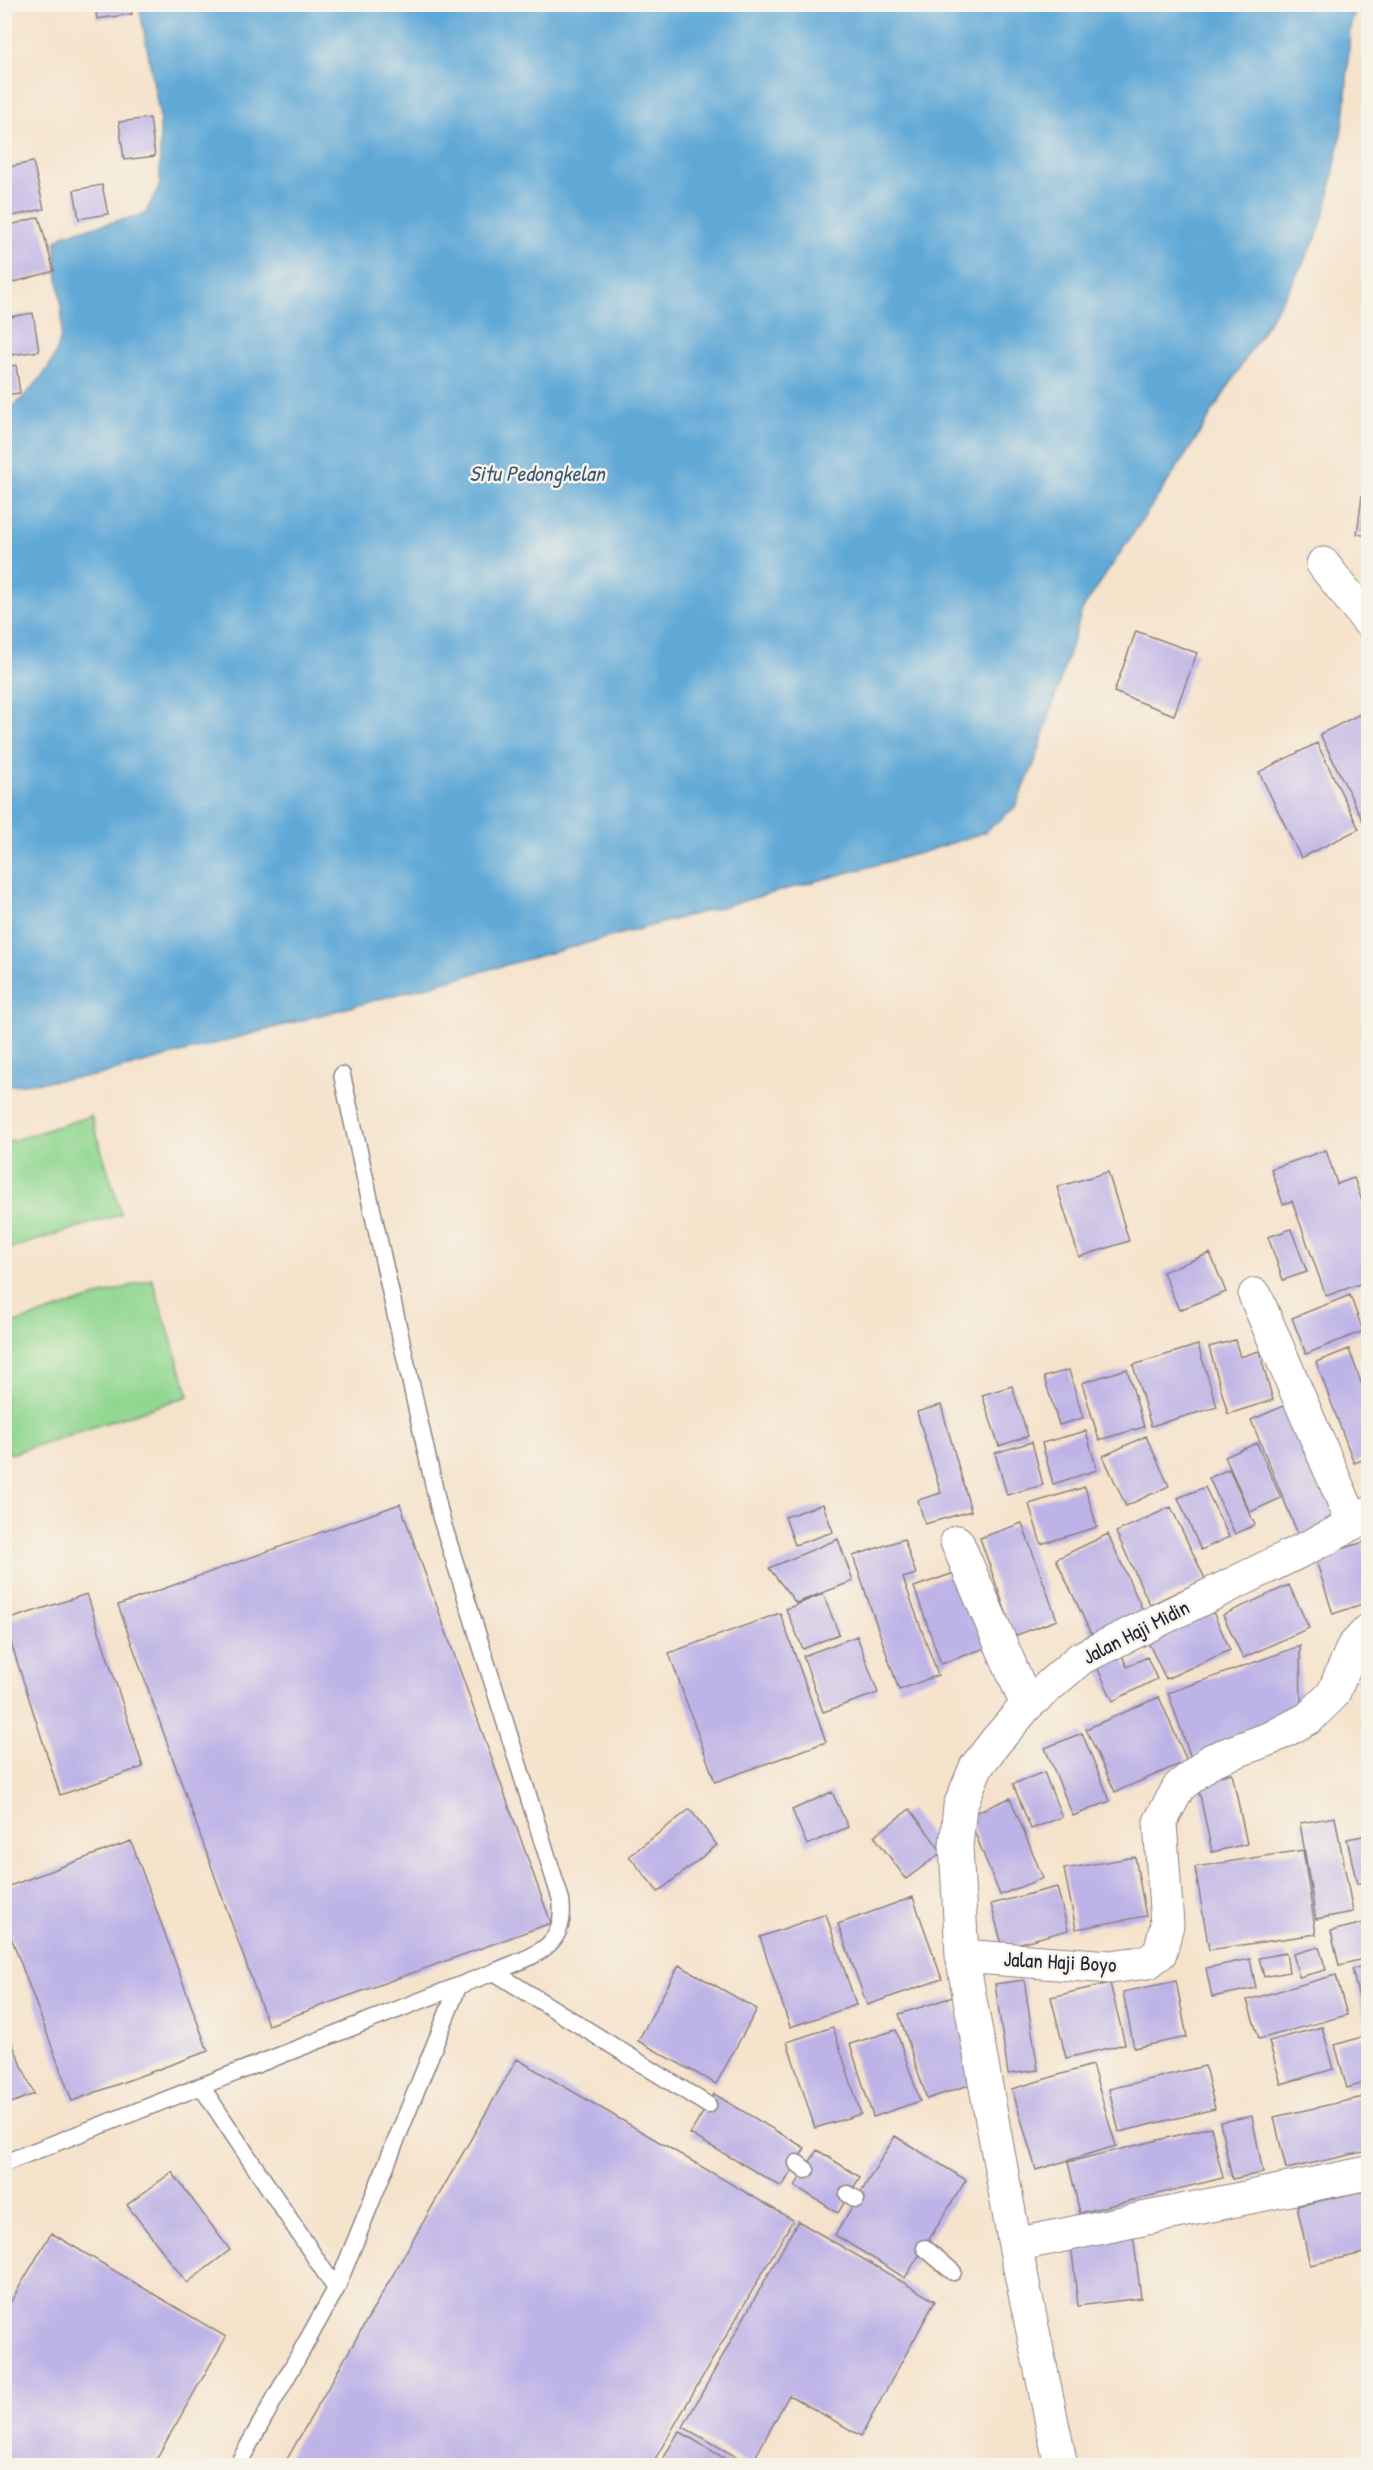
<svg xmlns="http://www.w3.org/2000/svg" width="1373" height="2470" font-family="'Patrick Hand',sans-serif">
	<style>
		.green { fill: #91d791; stroke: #5a7c66; stroke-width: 1.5 }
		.water { fill: #60a9d7; stroke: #416689; stroke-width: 1.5 }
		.building { fill: #beb3e7 }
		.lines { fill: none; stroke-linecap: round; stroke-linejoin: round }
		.lane-casing { stroke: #8c8283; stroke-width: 19 }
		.street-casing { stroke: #8c8283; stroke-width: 35 }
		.lane { stroke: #fff; stroke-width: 16 }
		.street { stroke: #fff; stroke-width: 33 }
		.labels { text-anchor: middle; stroke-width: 5; stroke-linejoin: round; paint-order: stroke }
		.street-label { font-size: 21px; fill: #22223b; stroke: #f7f3e8 }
		.water-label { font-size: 22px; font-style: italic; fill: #3b5879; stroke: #f7f3e8 }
	</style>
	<rect width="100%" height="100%" fill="#f7f3e8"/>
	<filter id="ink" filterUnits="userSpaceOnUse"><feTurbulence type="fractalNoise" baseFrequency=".0167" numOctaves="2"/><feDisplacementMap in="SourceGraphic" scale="12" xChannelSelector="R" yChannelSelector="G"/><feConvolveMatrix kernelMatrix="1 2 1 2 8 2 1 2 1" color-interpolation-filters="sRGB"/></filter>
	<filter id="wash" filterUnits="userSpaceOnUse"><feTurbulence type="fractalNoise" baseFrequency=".008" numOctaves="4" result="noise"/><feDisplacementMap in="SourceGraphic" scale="24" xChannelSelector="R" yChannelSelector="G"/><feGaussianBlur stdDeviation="1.35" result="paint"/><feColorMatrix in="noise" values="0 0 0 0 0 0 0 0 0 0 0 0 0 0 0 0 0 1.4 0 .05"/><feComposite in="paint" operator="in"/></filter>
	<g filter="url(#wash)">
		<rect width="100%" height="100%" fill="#f5e2cb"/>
		<path class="green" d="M91 1116 121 1214 5 1250V1143Z
			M152 1279 189 1396 10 1454 4 1438 5 1326Z"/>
		<path class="water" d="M139 5V4L1357 5 1350 27 1345 113 1328 201 1317 236 1293 282 1189 450 1082 610 1035 762 1015 807 985 832 924 852 95 1076 5 1086V413C17 405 25 395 35 385 81 334 54 300 56 241L65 234 145 214 160 185V117Z"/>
		<g id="blocks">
			<path class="building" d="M95 4H131L132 14 97 19Z
				M150 118 155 156 124 160 119 122Z
				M33 162 44 209 4 218V168Z
				M102 185 108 214 79 219 74 190Z
				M39 217 54 271 4 285V227Z
				M33 313 39 351 4 356V318Z
				M16 365 20 393 4 395V367Z
				M1362 496H1368V536L1357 534Z
				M1136 631 1197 653 1174 715 1114 692Z
				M1368 710V828L1367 829 1320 734Z
				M1317 743 1359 829 1301 858 1259 772Z
				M1326 1150 1337 1184 1354 1178 1368 1218V1281L1326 1296 1292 1201 1283 1204 1271 1169Z
				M1108 1172 1129 1241 1079 1257 1057 1187Z
				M1291 1229 1307 1272 1283 1280 1268 1237Z
				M1210 1253 1226 1292 1179 1310 1163 1272Z
				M1350 1295 1363 1331 1306 1354 1292 1318Z
				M1235 1340 1240 1357 1259 1351 1273 1400 1228 1414 1209 1347Z
				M1198 1345 1217 1407 1151 1426 1133 1365Z
				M1349 1349 1368 1402V1458L1354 1463 1316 1362Z
				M1127 1369 1144 1427 1099 1440 1082 1383Z
				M1069 1370 1083 1418 1059 1425 1044 1377Z
				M1012 1386 1028 1436 999 1446 982 1395Z
				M1296 1401 1346 1520 1300 1539 1251 1420Z
				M941 1405 971 1511 925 1524 918 1500 941 1493 917 1412Z
				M1086 1431 1097 1470 1053 1484 1042 1443Z
				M1146 1436 1169 1486 1126 1506 1103 1456Z
				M1032 1442 1043 1485 1007 1495 995 1453Z
				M1257 1443 1281 1498 1250 1512 1225 1457Z
				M1229 1469 1255 1525 1235 1534 1209 1478Z
				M1085 1487 1097 1527 1041 1544 1029 1504Z
				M1205 1487 1229 1537 1201 1550 1178 1498Z
				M400 1504 551 1923 268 2025 118 1605Z
				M823 1504 833 1532 795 1545 785 1517Z
				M1171 1507 1205 1579 1150 1605 1116 1532Z
				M1022 1523 1057 1620 1014 1636 980 1538Z
				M1108 1534 1145 1615 1093 1638 1056 1559Z
				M838 1539 853 1581 796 1603 769 1568Z
				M904 1539 916 1574 903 1578 938 1675 899 1690 853 1556Z
				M1364 1542 1368 1557V1602L1333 1614 1315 1557Z
				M960 1571 988 1647 941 1664 914 1587Z
				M1289 1585 1309 1628 1243 1658 1223 1615Z
				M87 1594 143 1767 60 1795 4 1621Z
				M823 1594 839 1634 803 1649 786 1609Z
				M1213 1612 1230 1650 1166 1679 1148 1642Z
				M780 1613 826 1742 715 1782 669 1653Z
				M857 1636 878 1693 823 1712 803 1656Z
				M1300 1646 1301 1706 1191 1758 1168 1693Z
				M1121 1653 1127 1667 1147 1657 1157 1679 1113 1701 1096 1665Z
				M1159 1697 1187 1761 1115 1792 1086 1729Z
				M1082 1733 1110 1801 1073 1816 1045 1748Z
				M1044 1772 1062 1817 1031 1829 1013 1784Z
				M1232 1773 1247 1844 1212 1852 1197 1781Z
				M832 1792 848 1827 807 1845 792 1810Z
				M1010 1798 1043 1878 1000 1895 968 1816Z
				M690 1809 717 1845 658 1892 629 1856Z
				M910 1809 942 1852 906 1879 874 1836Z
				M1335 1817 1353 1912 1316 1919 1300 1823Z
				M1368 1835V1881L1357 1884 1347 1839Z
				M131 1841 208 2051 72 2101 4 1918V1888Z
				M1303 1850 1316 1934 1209 1950 1195 1867Z
				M1135 1857 1146 1916 1076 1929 1064 1869Z
				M1057 1887 1068 1930 1003 1948 991 1904Z
				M913 1897 942 1979 867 2005 838 1924Z
				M826 1914 856 2005 790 2027 760 1937Z
				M1368 1922V1958L1339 1965 1331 1931Z
				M1319 1947 1326 1970 1299 1977 1293 1954Z
				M1286 1953 1289 1972 1264 1977 1259 1958Z
				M1250 1959 1256 1988 1212 1997 1206 1968Z
				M679 1965 757 2009 716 2084 638 2041Z
				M1368 1965V2034L1352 1969Z
				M1336 1975 1347 2015 1259 2039 1247 2000Z
				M1024 1980 1038 2070 1008 2074 995 1984Z
				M1176 1981 1187 2037 1134 2048 1123 1992Z
				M1110 1983 1125 2044 1066 2058 1051 1997Z
				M953 1997 981 2081 927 2099 899 2014Z
				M4 2024 34 2094 4 2106Z
				M833 2027 861 2114 815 2128 787 2042Z
				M1322 2027 1334 2069 1281 2084 1269 2041Z
				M896 2030 920 2101 873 2117 850 2044Z
				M1368 2035V2082L1347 2088 1335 2045Z
				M517 2059 793 2220 651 2466H283Z
				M1092 2065 1116 2146 1036 2170 1012 2089Z
				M1205 2066 1215 2109 1119 2132 1109 2089Z
				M714 2094 805 2148 782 2187 690 2134Z
				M1368 2096V2151L1286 2169 1274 2117Z
				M1252 2116 1263 2173 1232 2179 1220 2122Z
				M1211 2127 1223 2178 1080 2213 1068 2162Z
				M895 2136 966 2180 905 2278 835 2235Z
				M817 2150 860 2177 838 2213 795 2186Z
				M172 2172 230 2250 187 2283 127 2205Z
				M1368 2190V2252L1310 2265 1297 2206Z
				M798 2221 935 2301 861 2436 789 2395 751 2465 683 2427Z
				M51 2233 226 2337 152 2466H4V2313Z
				M1133 2234 1141 2298 1078 2306 1071 2242Z
				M679 2431 737 2466H659Z"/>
		</g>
	</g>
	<g filter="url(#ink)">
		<use href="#blocks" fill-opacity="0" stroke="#8c8283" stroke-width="1.5"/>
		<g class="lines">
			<defs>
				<path id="lane" d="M494 1972 708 2105
					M201 2086 336 2289
					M4 2163 494 1972C531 1956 568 1949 561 1900L441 1518 342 1075
					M797 2163 806 2170
					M848 2194 856 2199
					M925 2248 953 2272
					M237 2466 336 2289 458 1987"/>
				<path id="street" d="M1323 564 1368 621
					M1255 1295 1353 1523
					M957 1542 1027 1705
					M962 1956 1110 1967 1148 1962 1160 1953 1167 1925 1160 1822 1179 1787 1212 1760 1271 1738 1309 1718 1333 1694 1353 1647 1368 1631
					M1015 2245 1368 2173
					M1061 2466 1015 2245 962 1956 956 1846 960 1806 976 1767 996 1741 1027 1705 1081 1658 1331 1536 1368 1514"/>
			</defs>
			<use href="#lane" class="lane-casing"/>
			<use href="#street" class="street-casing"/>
			<use href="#lane" class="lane"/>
			<use href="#street" class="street"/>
		</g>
	</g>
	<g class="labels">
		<g class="street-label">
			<text transform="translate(1136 1632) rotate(-27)" y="7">Jalan Haji Midin</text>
			<text transform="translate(1060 1962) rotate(3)" y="7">Jalan Haji Boyo</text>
		</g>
		<g class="water-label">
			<text x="537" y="481">Situ Pedongkelan</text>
		</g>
	</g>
	<rect width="1373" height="2470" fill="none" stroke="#f7f3e8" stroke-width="24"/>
</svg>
